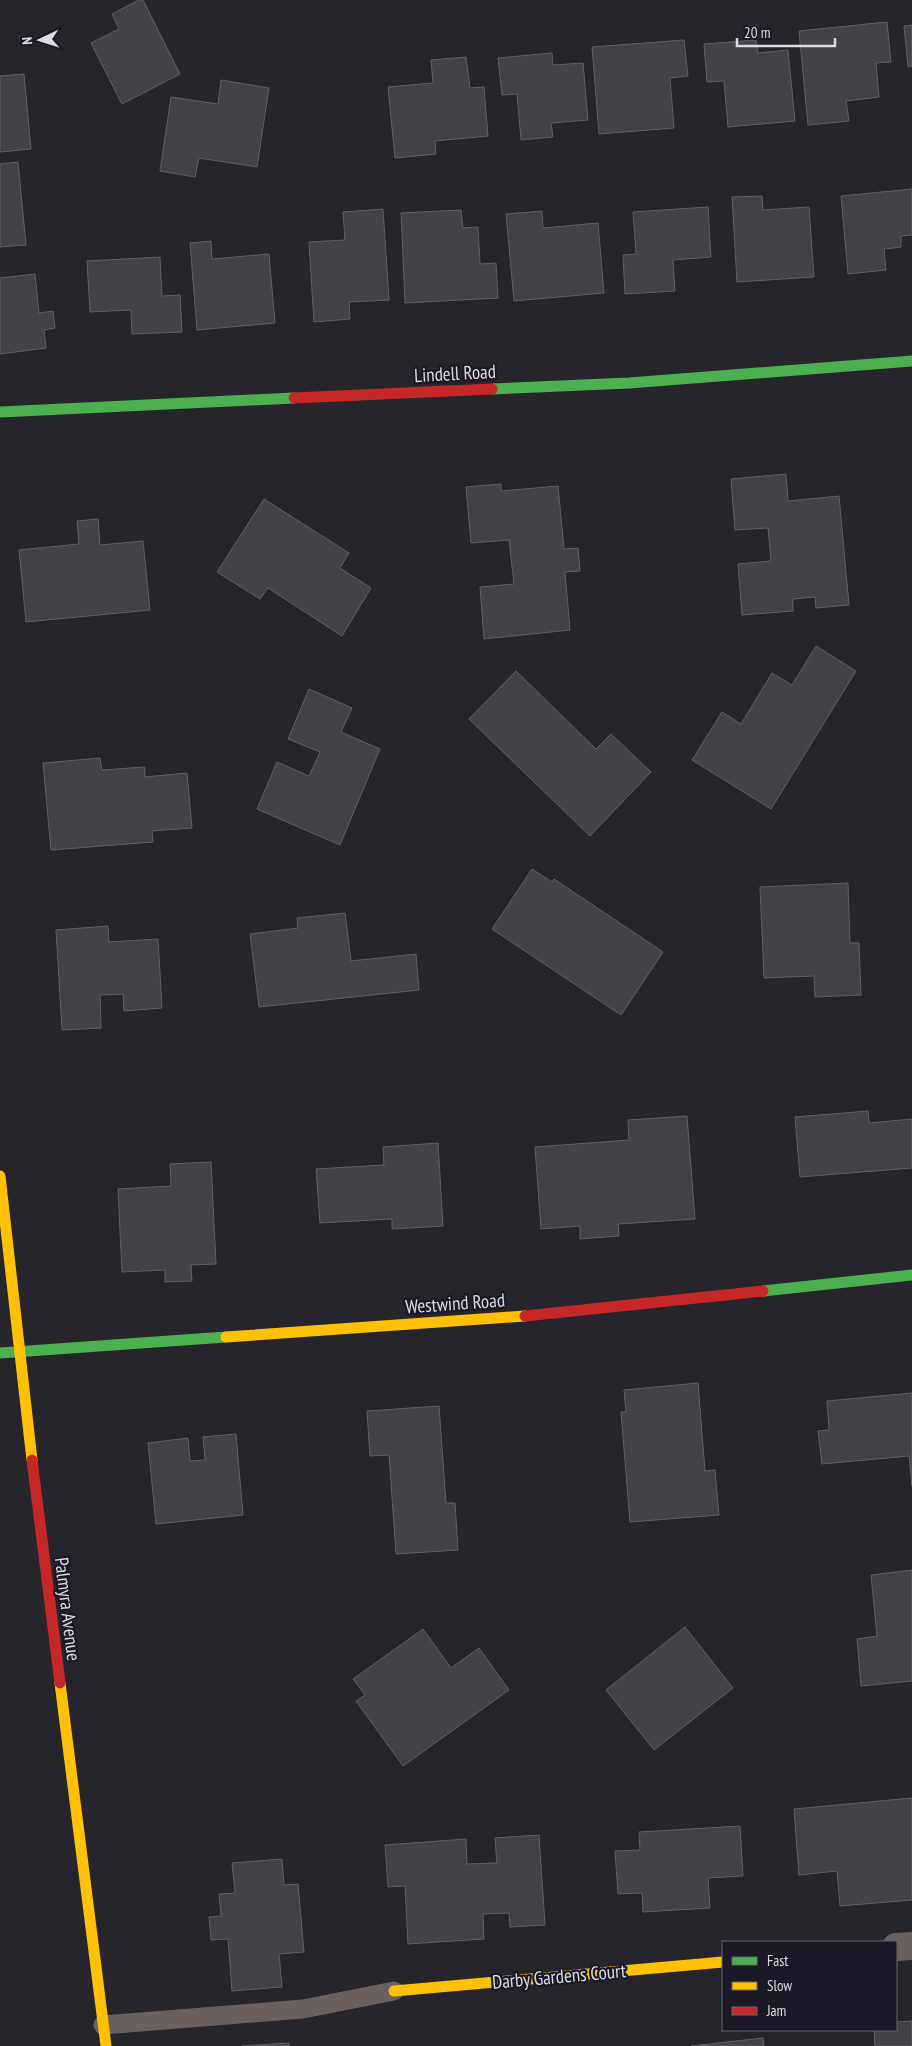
<svg xmlns="http://www.w3.org/2000/svg" width="912" height="2046" font-family="'PT Sans Narrow',sans-serif">
	<style>
		.building { fill: #424247; stroke: #616067 }
		.lines { fill: none; stroke-linecap: round; stroke-linejoin: round }
		.lane { stroke: #6a615e; stroke-width: 19 }
		.street { stroke: #6a615e; stroke-width: 28 }
		.fast { stroke: #4caf50; stroke-width: 11 }
		.slow { stroke: #ffc107; stroke-width: 11 }
		.jam { stroke: #c62828; stroke-width: 11 }
		.labels { text-anchor: middle; stroke-width: 4.5; stroke-linejoin: round; paint-order: stroke }
		.street-label { font-size: 19px; fill: #dcdce4; stroke: #1a1925 }
	</style>
	<rect width="100%" height="100%" fill="#26252c"/>
	<path class="building" d="M139 0H143L180 74 122 104 91 43 119 29 112 14Z
		M887 22 891 62 876 63 879 97 846 101 849 121 808 125 799 31Z
		M912 25V66L908 67 904 26Z
		M684 40 688 76 670 78 674 128 599 134 592 47Z
		M756 40 758 53 788 50 795 121 728 127 724 81 707 82 704 44Z
		M552 53 553 65 583 63 588 120 551 123 553 137 521 140 517 94 502 95 498 58Z
		M466 57 470 88 484 87 488 136 435 141 436 154 395 158 388 87 433 83 431 60Z
		M24 74 31 149 0 152V76Z
		M221 80 269 88 257 167 199 158 195 177 160 171 171 97 218 104Z
		M18 162 26 245 0 247V164Z
		M912 189V235L901 236V247L884 249 886 270 848 274 841 196Z
		M762 196 763 210 809 207 814 277 737 282 732 197Z
		M708 207 711 257 673 260 675 291 625 294 623 255 636 254 633 212Z
		M383 209 389 300 349 302 350 319 314 322 309 242 345 240 343 212Z
		M461 210 463 228 478 227 480 264 496 263 498 298 405 303 401 213Z
		M542 211 543 228 598 223 604 293 514 301 506 214Z
		M211 241 212 259 269 254 275 323 197 330 190 243Z
		M160 257 162 296 180 295 182 332 132 334 131 310 90 312 87 261Z
		M35 274 39 313 53 311 55 328 44 330 46 348 0 354V278Z
		M786 474 788 501 839 496 849 605 816 608 815 597 793 599V611L742 615 738 564 771 561 768 528 735 530 731 479Z
		M501 484V491L558 486 564 549 578 548 580 571 565 572 570 630 484 639 480 587 514 584 509 540 471 543 466 487Z
		M264 499 349 553 340 568 371 588 342 636 268 588 260 599 217 572Z
		M98 519 100 545 143 541 150 610 26 622 19 550 79 544 77 521Z
		M816 646 856 671 771 809 692 760 722 712 741 724 772 673 792 685Z
		M516 671 596 749 611 734 651 772 590 836 469 719Z
		M309 689 352 708 341 732 380 749 340 845 257 809 277 762 309 776 320 752 288 739Z
		M100 758 102 770 145 767V777L187 773 192 828 152 831 153 842 51 850 43 763Z
		M532 869 552 882 554 879 663 952 621 1015 492 929Z
		M848 883 850 943H859L861 995 815 997 814 976 764 978 760 887Z
		M345 913 351 961 416 954 419 990 259 1007 250 934 298 928 297 918Z
		M108 926 109 942 158 939 162 1008 124 1011 123 994 100 995 101 1028 62 1030 56 930Z
		M868 1111 869 1123 912 1119V1168L800 1177 795 1117Z
		M687 1116 695 1219 618 1224 619 1236 580 1239V1226L541 1229 535 1147 629 1140 628 1120Z
		M438 1143 443 1226 392 1229V1219L320 1223 316 1169 384 1165 383 1147Z
		M211 1162 216 1264 191 1265 192 1281 165 1282V1270L122 1272 118 1189 171 1186 170 1164Z
		M698 1383 705 1471 715 1470 719 1515 630 1522 621 1412H626L624 1390Z
		M912 1393V1486L909 1456 822 1464 818 1431 829 1430 827 1401Z
		M439 1406 446 1503H455L458 1550 396 1554 389 1455 370 1456 367 1411Z
		M236 1434 243 1515 156 1524 148 1443 188 1438 190 1461 205 1460 203 1437Z
		M912 1570V1681L861 1686 857 1639 877 1636 871 1575Z
		M685 1627 733 1688 654 1750 606 1690Z
		M423 1629 451 1668 479 1648 509 1690 403 1766 356 1701 365 1695 353 1679Z
		M912 1798V1900L840 1906 837 1871 799 1875 794 1809Z
		M740 1826 743 1876 708 1878 710 1908 643 1912 642 1893 618 1894 615 1851 640 1850 639 1832Z
		M539 1835 545 1925 510 1927 509 1913 483 1914 484 1939 408 1944 405 1886 388 1887 385 1845 466 1839 467 1864 497 1863 495 1838Z
		M282 1859 284 1885 298 1884 304 1952 279 1954 282 1987 232 1991 228 1939 211 1940 209 1917 221 1916 219 1894 235 1893 232 1863Z
		M912 2021V2046H875L874 2030H896V2022Z
		M763 2038 764 2046H691Z
		M289 2043V2046H242Z"/>
	<g class="lines">
		<path class="lane" d="M103 2025 303 2009 394 1991"/>
		<path class="street" d="M896 1947 912 1946"/>
		<path class="fast" d="M492 389 629 383 912 361
			M0 412 294 398
			M763 1291 912 1275
			M0 1353 226 1337"/>
		<path class="slow" d="M0 1176 32 1460
			M226 1337 525 1316
			M60 1683 106 2046
			M394 1991 723 1962"/>
		<path class="jam" d="M294 398 492 389
			M525 1316 763 1291
			M32 1460 60 1683"/>
	</g>
	<g class="labels">
		<g class="street-label">
			<text transform="translate(455 373) rotate(-3)" y="7">Lindell Road</text>
			<text transform="translate(455 1303) rotate(-4)" y="7">Westwind Road</text>
			<text transform="translate(68 1609) rotate(83)" y="7">Palmyra Avenue</text>
			<text transform="translate(559 1976) rotate(-5)" y="7">Darby Gardens Court</text>
		</g>
	</g>
	<rect x="722" y="1941" width="175" height="90" fill="#1a1925" stroke="#686771"/>
	<rect x="732" y="1957" width="25" height="8" fill="#4caf50" stroke="#686771"/>
	<text x="767" y="1966" font-size="15" fill="#dcdce4">Fast</text>
	<rect x="732" y="1982" width="25" height="8" fill="#ffc107" stroke="#686771"/>
	<text x="767" y="1991" font-size="15" fill="#dcdce4">Slow</text>
	<rect x="732" y="2007" width="25" height="8" fill="#c62828" stroke="#686771"/>
	<text x="767" y="2016" font-size="15" fill="#dcdce4">Jam</text>
	<g transform="translate(40 40) rotate(266)" stroke="#1a1925" stroke-width="4" paint-order="stroke">
	<path d="M0-4L9 19L0 12L-9 19Z" fill="#dcdce4"/>
	<text y="-8" font-size="14" font-weight="bold" text-anchor="middle" fill="#dcdce4">N</text>
	</g>
	<path d="M737 38v8h98v-8" fill="none" stroke="#dcdce4" stroke-width="2.5"/>
	<text x="744" y="38" font-size="15" fill="#dcdce4" stroke="#1a1925" stroke-width="4" paint-order="stroke">20 m</text>
</svg>
